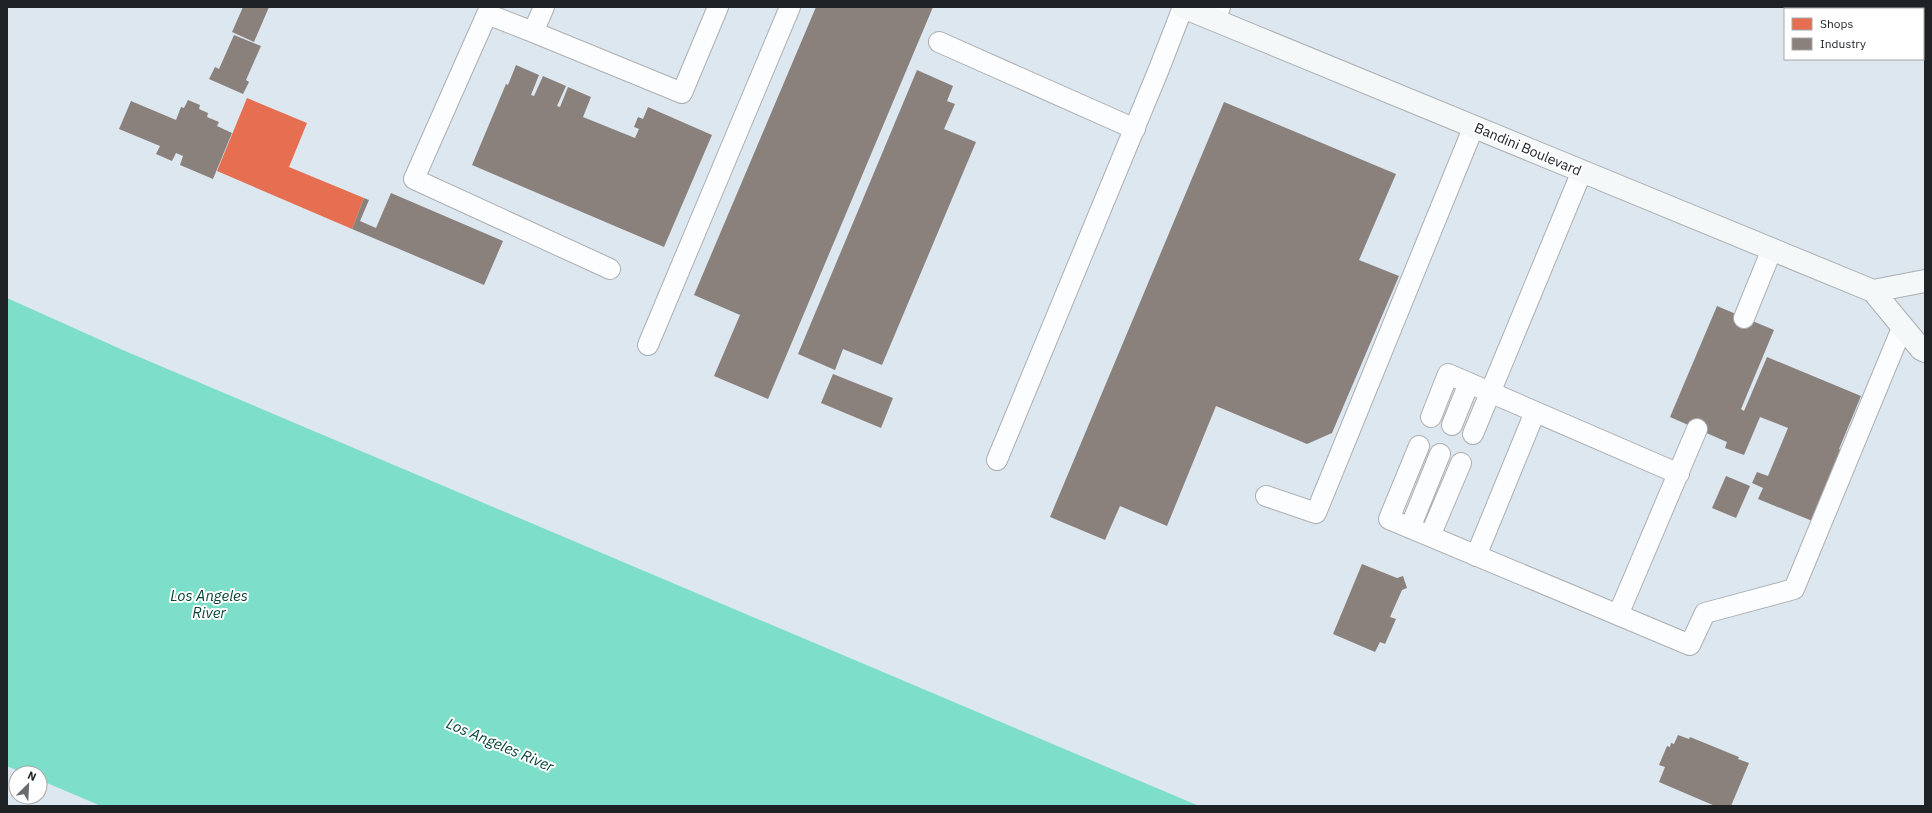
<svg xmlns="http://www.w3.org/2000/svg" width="1932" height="813" font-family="'IBM Plex Sans',sans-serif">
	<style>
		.built { fill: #dde7f0; fill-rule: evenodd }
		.water { fill: #7ddeca }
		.shops { fill: #e76f51 }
		.industry { fill: #8a817c }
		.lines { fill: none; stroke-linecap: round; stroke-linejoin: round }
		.lane-casing { stroke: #acafb2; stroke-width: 22 }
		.secondary-casing { stroke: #acafb2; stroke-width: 24 }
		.lane { stroke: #fcfdfe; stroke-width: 20 }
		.secondary { stroke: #f5f8f9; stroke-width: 22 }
		.labels { text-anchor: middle; stroke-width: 4; stroke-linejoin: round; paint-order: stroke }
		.street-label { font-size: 14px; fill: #1f2225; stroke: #fff }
		.water-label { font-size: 15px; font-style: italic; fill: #074539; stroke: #fff }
	</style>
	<rect width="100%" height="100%" fill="#eef2f6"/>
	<path class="built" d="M7 7H1925V806H7ZM1785 9H1923V59H1785ZM16 773H40V797H16Z"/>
	<path class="water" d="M7 298 125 351 1199 806H101L40 780V773H23L7 766Z"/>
	<path class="shops" d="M247 98 307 123 289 167 364 198 352 229 217 171Z"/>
	<path class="industry" d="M243 7H269L254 42 232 32Z
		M816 7H933L768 399 714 376 740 315 694 295Z
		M234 35 261 46 246 80 249 82 243 94 209 79 215 67 219 69Z
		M516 65 539 75 531 95 534 96 543 76 566 86 557 106 560 107 568 87 591 97 583 117 635 138 639 129 634 127 638 117 643 119 648 107 712 135 664 247 472 165 506 84 508 85Z
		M917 70 953 86 947 101 955 104 944 129 976 142 882 365 843 349 835 370 798 354Z
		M188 100 200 105 199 109 208 113 207 117 219 122 217 126 232 133 213 179 180 165 183 156 176 153 172 161 156 154 160 146 119 129 131 101 176 120 181 107 184 108Z
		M1224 102 1396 174 1359 260 1399 276 1332 433 1307 444 1216 406 1167 526 1120 506 1105 540 1050 517Z
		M391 193 503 241 484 285 352 229 364 198 369 200 360 221 376 228Z
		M1717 306 1774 330 1741 409 1744 411 1767 357 1861 396 1839 449 1845 451 1815 522 1758 499 1763 488 1752 483 1757 472 1768 476 1788 428 1760 417 1744 455 1725 448 1727 442 1670 417Z
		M833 374 893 398 881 428 821 403Z
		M1726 476 1750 486 1736 518 1712 508Z
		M1362 564 1397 578 1403 576 1407 588 1402 590 1390 617 1396 619 1385 644 1380 642 1375 652 1333 634Z
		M1678 735 1689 739 1690 737 1739 757 1738 759 1749 763 1731 806H1715L1659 782 1665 767 1659 765 1667 746 1670 747 1671 743 1674 744Z"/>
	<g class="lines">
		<defs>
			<path id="lane" d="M544 7 533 32 682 93 718 7
				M1215 19 1220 7
				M533 32 487 14 414 179 610 269
				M939 42 1135 129
				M1744 318 1772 249
				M648 345 790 7
				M1431 417 1448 374 1679 474
				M1452 425 1469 383
				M1473 434 1582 171
				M1419 446 1389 519 1690 645 1705 613 1794 589 1902 328
				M997 460 1159 69 1183 7
				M1266 496 1316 513 1474 126
				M1410 528 1440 454
				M1430 536 1461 463
				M1476 556 1535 412
				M1618 615 1697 429"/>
			<path id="secondary" d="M1183 7 1873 291 1921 349 1925 351
				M1873 291 1925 281"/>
		</defs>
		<use href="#lane" class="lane-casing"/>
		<use href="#secondary" class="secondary-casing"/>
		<use href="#lane" class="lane"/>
		<use href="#secondary" class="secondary"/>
	</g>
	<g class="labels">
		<g class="street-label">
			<text transform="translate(1528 149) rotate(23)" y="5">Bandini Boulevard</text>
		</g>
		<g class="water-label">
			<text x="209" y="601">Los Angeles<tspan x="209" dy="17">River</tspan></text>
			<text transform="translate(500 745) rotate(23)" y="5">Los Angeles River</text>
		</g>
	</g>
	<rect width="1932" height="813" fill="none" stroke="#1f2225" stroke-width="16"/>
	<rect x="1784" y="8" width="140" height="52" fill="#ffffff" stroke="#a5a7a8"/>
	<rect x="1792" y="18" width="20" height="12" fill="#e76f51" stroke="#a5a7a8"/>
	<text x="1820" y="28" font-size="12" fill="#1f2225">Shops</text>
	<rect x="1792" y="38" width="20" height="12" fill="#8a817c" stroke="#a5a7a8"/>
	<text x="1820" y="48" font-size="12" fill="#1f2225">Industry</text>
	<g transform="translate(28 785) rotate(24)"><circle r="19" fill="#ffffff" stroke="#a5a7a8"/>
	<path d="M0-3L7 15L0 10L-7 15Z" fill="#676b6e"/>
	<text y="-6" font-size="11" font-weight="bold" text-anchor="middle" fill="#1f2225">N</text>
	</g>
</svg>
